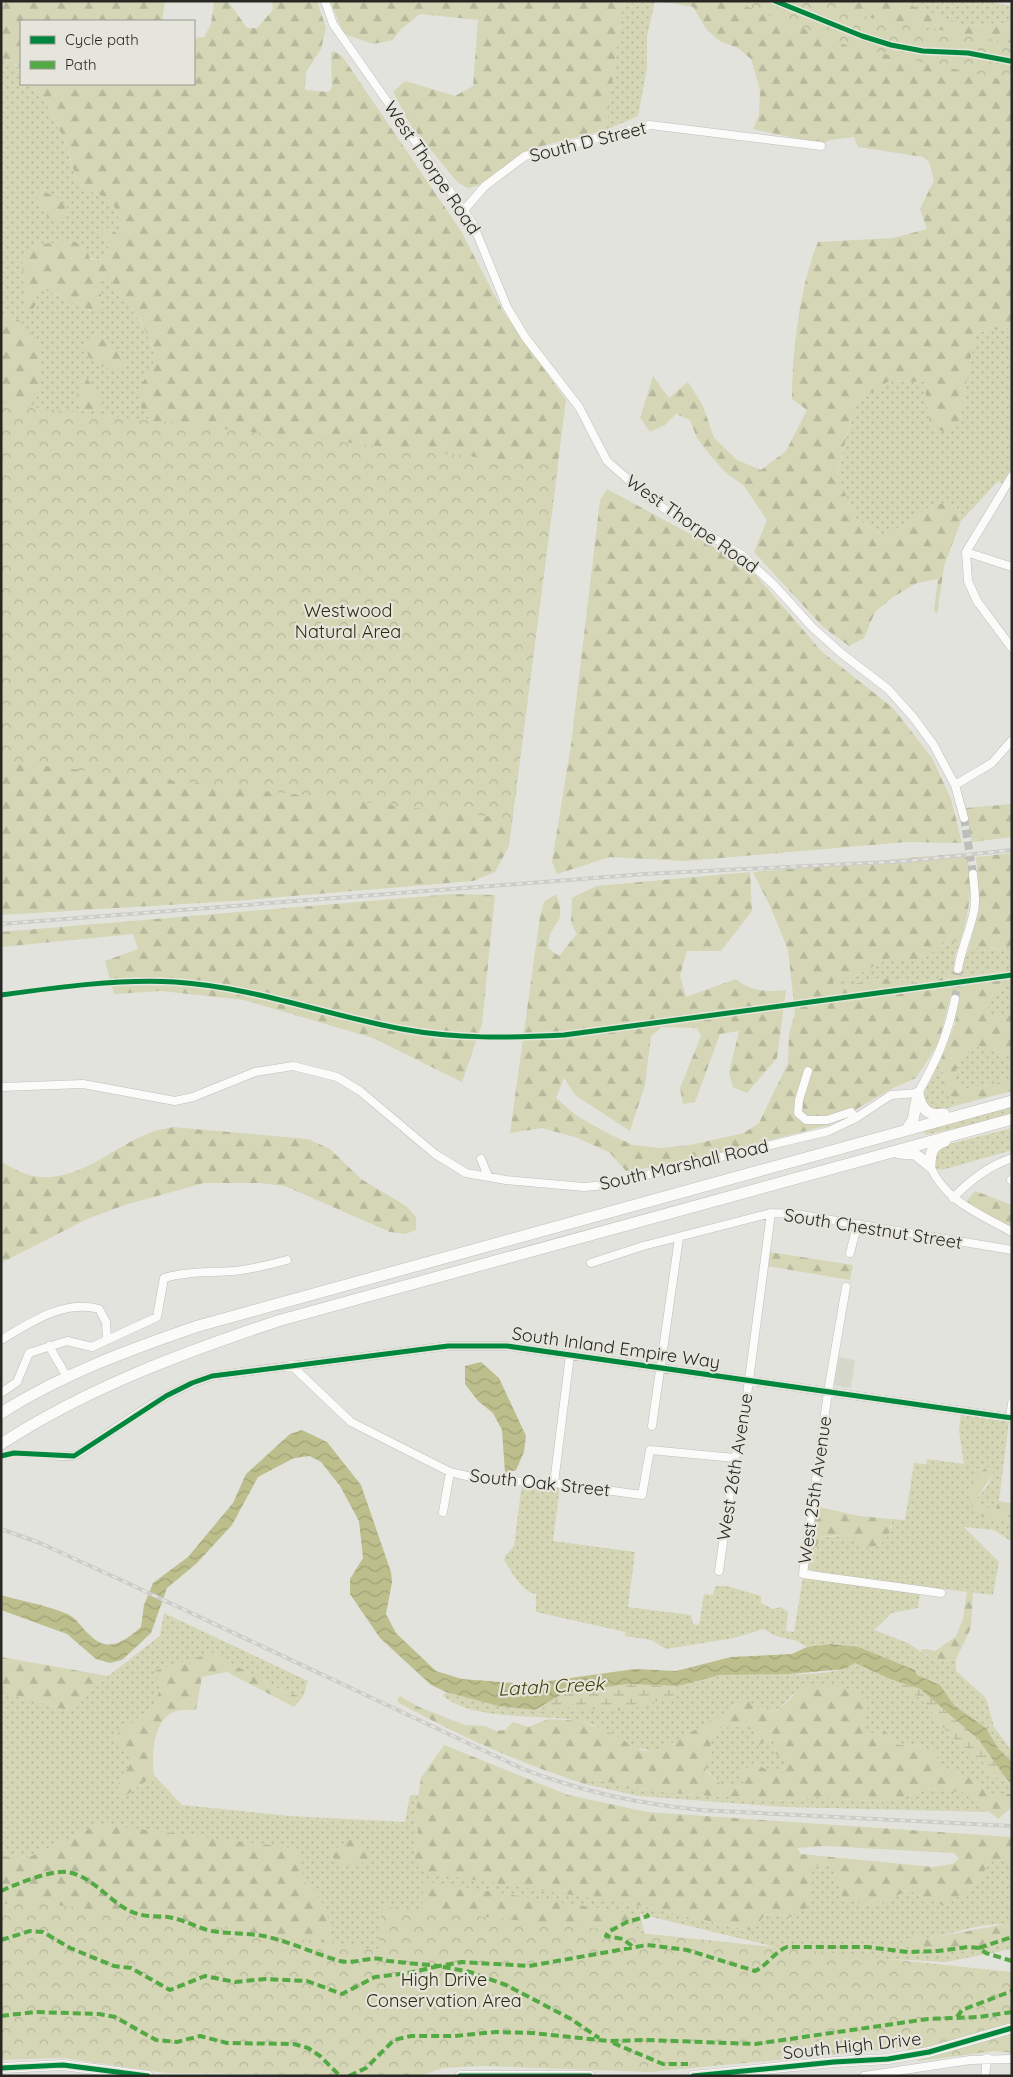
<svg xmlns="http://www.w3.org/2000/svg" width="1013" height="2077" font-family="Quicksand,sans-serif">
	<style>
		.built { fill: #d7d8cc }
		.grass { fill: url(#grass-dots) }
		.forest { fill: url(#forest-firs); fill-rule: evenodd }
		.wetland { fill: url(#wetland-marsh) }
		.park { fill: url(#park-crowns) }
		.water { fill: url(#water-waves) }
		.lines { fill: none; stroke-linecap: round; stroke-linejoin: round }
		.minor-tunnel { stroke: #bdbdb9; stroke-width: 8; stroke-dasharray: 8 4; stroke-linecap: butt }
		.minor-casing { stroke: #bebeba; stroke-width: 9 }
		.major-casing { stroke: #bebeba; stroke-width: 11 }
		.highway-casing { stroke: #bebeba; stroke-width: 12 }
		.minor { stroke: #fbfbfa; stroke-width: 8 }
		.major { stroke: #fbfbfa; stroke-width: 10 }
		.highway { stroke: #fbfbfa; stroke-width: 11 }
		.rail-casing { stroke: #cccccb; stroke-width: 4 }
		.rail { stroke: #e5e5dc; stroke-width: 2; stroke-dasharray: 5.5; stroke-linecap: butt }
		.quiet { stroke: #53aa44; stroke-width: 4; stroke-dasharray: 8 4; stroke-linecap: butt }
		.cycleway-casing { stroke: #e5e5dc; stroke-width: 8 }
		.cycleway { stroke: #00873e; stroke-width: 5 }
		.labels { text-anchor: middle; stroke-width: 4.5; stroke-linejoin: round; paint-order: stroke }
		.street-label { font-size: 18px; fill: #272724; stroke: #e5e5dc }
		.park-label { font-size: 18px; fill: #2c2c0d; stroke: #e5e5dc }
		.water-label { font-size: 19px; font-style: italic; fill: #404009; stroke: #e5e5dc }
	</style>
	<defs>
		<pattern id="grass-dots" width="8" height="8" patternUnits="userSpaceOnUse" patternTransform="scale(1.25)"><rect width="8" height="8" fill="#d4d6b5"/><path d="M2 2h.1M6 6h.1" fill="none" stroke="#b6b89c" stroke-width="1.8" stroke-linecap="round"/></pattern>
		<pattern id="forest-firs" width="22" height="20" patternUnits="userSpaceOnUse" patternTransform="scale(1.25)"><rect width="22" height="20" fill="#d4d6b5"/><path d="M5 1l3.5 6h-7zM16 11l3.5 6h-7z" fill="#b6b89c"/></pattern>
		<pattern id="wetland-marsh" width="20" height="14" patternUnits="userSpaceOnUse" patternTransform="scale(1.25)"><rect width="20" height="14" fill="#d4d6b5"/><path d="M1 5h8M5 5V1M11 12h8M15 12V8" fill="none" stroke="#b6b89c"/></pattern>
		<pattern id="park-crowns" width="20" height="18" patternUnits="userSpaceOnUse" patternTransform="scale(1.25)"><rect width="20" height="18" fill="#d4d6b5"/><path d="M2 6a3 3 0 1 1 6 0M12 15a3 3 0 1 1 6 0" fill="none" stroke="#b6b89c"/></pattern>
		<pattern id="water-waves" width="16" height="10" patternUnits="userSpaceOnUse" patternTransform="scale(1.25)"><rect width="16" height="10" fill="#bcbe8c"/><path d="M0 5q4-4 8 0t8 0" fill="none" stroke="#a2a379"/></pattern>
	</defs>
	<rect width="100%" height="100%" fill="#e3e3de"/>
	<path class="built" d="M839 1357 855 1360 851 1388 836 1386 834 1384Z"/>
	<path class="grass" d="M623 1H655L647 36V68L638 116 606 130Z
		M906 1H987L1012 6V23L964 25 907 4Z
		M1 57C17 65 21 65 21 84H32L44 98 67 147 77 182 89 191 108 198 115 208 123 229 120 234 104 227 101 231 109 248 100 260 32 245 36 304V290L45 289 90 311 102 299 97 281 103 276 110 279C123 297 159 341 154 363 152 374 143 385 139 395L161 435 1 516V402L32 406 19 320 1 314Z
		M1012 327V490L998 481 961 521 956 506 936 503 886 536 856 519 837 475 855 404 889 381 924 382 930 425 960 420 975 333Z
		M945 940 960 942 955 956 954 970 961 969 969 947 1003 949 1012 945V970L952 976 911 984 882 978 839 987 833 986V981L849 979 891 957 911 961Z
		M1012 984V1015L990 1018 987 1005 994 992Z
		M979 1046 1012 1056V1080L968 1089 953 1084 959 1059Z
		M941 1059C944 1080 943 1091 962 1104 947 1108 934 1115 923 1102L924 1093Z
		M1012 1106V1115L925 1135 924 1130Z
		M1012 1128V1150L942 1170 934 1168V1152L941 1146Z
		M961 1414 1009 1421 999 1501 995 1510 981 1506 977 1497 986 1488 993 1474 992 1469 986 1467 973 1506 1006 1519 1012 1516V1542L994 1530 964 1527 999 1562 993 1595 813 1573 817 1546 820 1537 843 1536 863 1546 892 1527 891 1519 905 1520 914 1463 926 1464 927 1459 964 1464 959 1430Z
		M522 1483 560 1487 553 1541 635 1552 628 1607 691 1615 693 1624 699 1625 704 1594 713 1595 715 1586H727L761 1596V1603L773 1609 781 1607 788 1612 786 1631 794 1632 803 1577 920 1593 918 1608 892 1613 874 1630 908 1643 937 1662 956 1659V1671L986 1698 994 1727 1012 1751V1762L998 1748 986 1728 954 1705 940 1685 917 1675 915 1670 859 1647 831 1644 807 1647 797 1641 776 1636 763 1629 734 1638 666 1649 651 1640 625 1636V1632L536 1612V1594C522 1592 511 1571 504 1560L505 1556 514 1546Z
		M164 1613 308 1681 303 1697 285 1692 212 1653 155 1671 161 1687 154 1706 113 1738 134 1757 118 1785 123 1798 154 1775 182 1805 290 1816 405 1822 410 1795H419L414 1824 418 1829 414 1863 642 1906 752 1931 765 1914 791 1917 812 1866 833 1864 876 1906 908 1890 944 1905 979 1882 989 1862 1012 1858V1926C988 1919 948 1936 924 1939L917 1935 901 1943C934 1962 977 1946 1012 1940V1949L946 1962 817 1955 792 1951 640 1914 675 2069 457 1993 335 1956 325 1906 304 1881 99 1824 27 1858 1 1856V1691L69 1711 108 1676 160 1636Z
		M855 1663 890 1679 923 1700 948 1734 984 1763 991 1775 1012 1783V1794H993L971 1779 943 1767 935 1753 922 1746 898 1745 884 1730 870 1734 793 1694C776 1714 769 1719 748 1700 738 1700 733 1706 726 1712 714 1720 671 1747 660 1750 636 1756 604 1725 579 1721 541 1713 475 1722 443 1696L446 1692 498 1706 535 1710 673 1697 678 1686C692 1682 705 1676 719 1675 756 1669 823 1683 855 1663Z
		M742 1726 754 1731 758 1746 765 1739 773 1740 786 1762 781 1776 755 1764 740 1772 745 1787 722 1785 705 1770 712 1753 708 1738 718 1728Z
		M594 1779 638 1788 682 1794 787 1801 813 1797 887 1802 932 1788 966 1792 989 1812 785 1807 639 1796 585 1784Z"/>
	<path class="forest" d="M1 1H165L162 21H21V71L17 65 1 57Z
		M225 1 230 4 247 28H257L273 10 272 1H317L326 28 321 49 306 72 305 90 329 92 332 87 331 54 333 51 342 56 461 231 504 313 566 400 509 846 495 872 473 881 234 901 1 915V656L161 435C154 425 137 408 139 395 140 378 159 368 153 348 145 323 125 300 110 279L103 276 97 281 102 299 99 309C76 314 59 287 36 290V304L31 313 25 309 22 258 33 245 73 241 86 247 90 259 100 260 109 248 100 231 104 227 119 234 123 229 115 208 108 198 89 191 77 182 67 146 44 98 32 84H194V38L204 37 211 24 214 2Z
		M330 1H623L606 130 534 148 481 185 468 188 458 183 412 127 393 92 405 81 455 96 473 86 478 20 420 14 400 30 393 40 373 44 344 34Z
		M659 1H906L907 4 964 25 1012 23V327L975 333 960 420 944 432 930 425 924 382 889 381 855 404 837 474 856 519 886 536 936 503 956 506 961 521 944 566 937 614 934 610 938 579 917 583 893 597 875 612 864 638 849 646 823 627 754 552 767 520 744 486 725 472 709 454 697 438 690 420 676 414 665 425 650 432 640 418 653 376 669 398 688 382 703 406 714 438 737 460 761 470 786 451 807 410 792 399C792 352 800 285 818 242L893 238 927 229 920 209 934 180 929 162 923 157 858 147 854 137 830 140 822 144 753 129 759 115 760 90 751 59 738 48 721 42 707 30 693 7Z
		M35 188 57 197 70 211 66 217C63 218 57 220 54 219 42 218 36 197 35 188Z
		M1 314 19 320 40 343V391L32 406 1 402Z
		M99 335 122 353 124 364 116 370C100 366 89 364 85 347L91 338Z
		M81 377H86L102 402 99 410 86 412 80 409 76 401Z
		M607 489 725 553 756 575 821 651 893 708 932 758 951 799 962 843 906 842 686 861 610 857 557 874 552 862 571 745 600 500Z
		M1012 804V837L972 842 965 808Z
		M965 853C976 877 968 918 960 942L945 940 934 952 911 961 891 957 849 979 833 981V985L839 987 882 978 911 984 952 976 1012 970V984L994 992 987 1005 990 1018 1012 1015V1056L979 1046 959 1059 953 1084 968 1089 1012 1080V1091L962 1104 951 1096 945 1086 941 1059 955 1024 959 996 952 991 938 1044 916 1078 891 1089 829 1125 726 1151 648 1168 626 1171 610 1153 578 1138 542 1128 510 1133 540 916 544 902 556 894C569 928 549 918 548 948L559 956 577 934 571 923 572 898 596 886 750 872 752 911 721 951H687L680 975 686 997 736 979C751 992 767 992 786 990L777 1058 747 1093 733 1087 729 1073 739 1031 720 1034 695 1102 683 1104 680 1088 701 1036 697 1028 662 1027 651 1036 645 1085 630 1131 575 1095 564 1078 556 1098 577 1116 609 1134 633 1145 660 1148 690 1145 744 1133 759 1123 788 1063 789 1034 795 1013 788 950 771 908 753 872Z
		M1012 853V945L1003 949 969 947C979 913 979 891 976 857Z
		M452 894 495 895 482 1024 462 1082 373 1038 244 1000 161 991 114 994 105 961 138 949 133 934 1 947V932Z
		M173 1127 308 1139 330 1149 361 1179 406 1206 416 1217V1230L405 1234 390 1232 285 1186 260 1183H204L125 1205 87 1219 1 1263V1162C11 1167 23 1174 33 1176 76 1184 110 1149 147 1134 155 1130 164 1129 173 1127Z
		M975 1191 1012 1205V1228L966 1202Z
		M769 1252 853 1265 850 1280 767 1266Z
		M986 1467 992 1469 993 1474 977 1497 981 1506 995 1510 999 1501 1012 1503V1516C995 1524 971 1519 969 1497 968 1485 979 1475 986 1467Z
		M815 1506 859 1516 891 1519C893 1536 880 1552 862 1546 856 1544 851 1539 845 1537 838 1534 828 1536 820 1537L817 1546 813 1573 806 1567Z
		M967 1591 973 1592 971 1628 956 1659 937 1662 920 1650 925 1649 935 1651 956 1636 963 1619Z
		M212 1653 285 1692 303 1697 294 1707 227 1672 202 1677 196 1710C190 1710 183 1709 177 1711 153 1716 151 1757 154 1775L123 1798 117 1797 118 1785 134 1757 112 1738 154 1706 161 1687 154 1671Z
		M1 1657 108 1676 69 1711 1 1691Z
		M806 1686 845 1687 868 1702 864 1729 870 1734 884 1730 898 1745 922 1746 935 1753 943 1767 971 1779 993 1794H1012V1807L998 1819 966 1793 932 1788 887 1802 813 1797 787 1801 682 1794 638 1788 594 1779 585 1784C521 1764 459 1736 399 1703L397 1699 400 1696 419 1707 465 1725 485 1726 496 1731 505 1730 513 1722 528 1727 549 1719 580 1721 610 1733 643 1751 660 1750 724 1713 741 1700H748C778 1727 781 1702 806 1686ZM742 1726 754 1731 758 1747 765 1739 773 1740 775 1753 785 1762 781 1776 755 1764 740 1772 745 1787 722 1785 705 1771 712 1753 709 1738 718 1728Z
		M444 1745 568 1795 647 1812 1012 1837V1858L989 1862 979 1882 944 1906 908 1890 876 1906 843 1900 833 1864 812 1866 811 1905 791 1917 765 1914 753 1931 642 1906 424 1872 414 1863 418 1829 414 1824 421 1778ZM825 1846 954 1853 959 1858 953 1864 933 1867 801 1854 797 1848Z
		M99 1824 300 1849 304 1881 325 1906 335 1956 343 2067 422 1919 423 1881 629 1913 667 2069 483 2064 283 2076 1 1992V1856L27 1858Z
		M353 1838 377 1861 338 1866 330 1852Z
		M1006 1924 1012 1926V1940C985 1945 920 1965 900 1941L917 1935 924 1939Z"/>
	<path class="wetland" d="M890 1679 920 1689 979 1740 1008 1781 991 1775 984 1763 948 1734 923 1700Z
		M628 1684 678 1686 673 1697 622 1711 559 1708 535 1710 564 1693Z"/>
	<path class="park" d="M733 1H828L858 15 1012 43 1009 81 848 46Z
		M1 404 558 466 512 819 1 761Z
		M22 1900 378 1950 382 1906 1012 1972V2053L995 2051 919 2061 906 2048 650 2072 483 2066 443 2068 420 2076 165 2073 64 2058 1 2060V1905Z"/>
	<path class="water" d="M481 1362 499 1378 526 1436 524 1452 516 1470 505 1473 502 1430 493 1413 478 1401 465 1384V1366Z
		M302 1430 327 1442 361 1485 391 1572 392 1582 386 1614 396 1633 436 1671 462 1679 527 1684 635 1669 676 1671 731 1657 792 1654 807 1647 831 1644 859 1647 915 1670 917 1675 940 1685 954 1705 986 1728 998 1748 1012 1762V1783L1008 1781 979 1740 920 1689 890 1679 855 1663 844 1669 790 1674 719 1675 678 1686 628 1684 564 1693 535 1710 498 1706 446 1692 431 1685 380 1638 350 1594V1579L363 1558 359 1521 340 1486 321 1462 310 1456 294 1458 258 1477 232 1525 197 1563 167 1588 151 1633 122 1660 110 1663 96 1659 67 1634 1 1610V1595C22 1601 45 1605 65 1613 78 1618 81 1628 91 1636 109 1654 126 1640 141 1627L144 1605 153 1583 188 1557 233 1503 246 1474 290 1434Z"/>
	<g class="lines">
		<path class="minor-tunnel" d="M964 818 973 874
			M955 999 958 969"/>
		<defs>
			<path id="minor" d="M325 1 333 24 473 224 507 307 525 337 579 407 607 461 655 503 742 555 775 586 812 627 841 653 888 689 913 717 933 744 955 785 964 818
				M464 210 485 186 525 156 650 125 821 146
				M1012 476 966 552 968 581 977 601 1012 648
				M966 552 1012 567
				M955 785 992 763 1012 740
				M958 969C961 950 969 933 973 915 977 902 974 888 973 874
				M808 1071 799 1100 798 1113 806 1120H827L851 1112 856 1118
				M1 1087 83 1084 175 1101 193 1097 255 1072 293 1066 337 1077 360 1091 435 1154 466 1173 506 1180 584 1187 605 1185 829 1131 856 1118 891 1095 918 1093C937 1059 947 1038 955 999
				M481 1159 488 1176
				M930 1166C946 1202 980 1214 1012 1232
				M1011 1180H1012
				M953 1198C970 1180 988 1166 1012 1158
				M850 1253 857 1226
				M591 1263 643 1246 771 1213 795 1214 1012 1250
				M846 1287 828 1392 803 1574 941 1593
				M1 1340C30 1323 64 1299 99 1309L106 1322 107 1340
				M49 1346 67 1377
				M291 1365 351 1422 450 1472 484 1480 554 1483 642 1495 650 1450 735 1458
				M1 1393 17 1382 29 1353 67 1341 92 1347 157 1317 164 1278C187 1271 210 1273 234 1271 252 1269 269 1265 287 1260
				M1010 1418 1012 1403
				M652 1426 679 1238
				M58 1456H72L78 1454C121 1425 163 1392 212 1376L448 1346H507L1012 1418
				M554 1483 570 1355
				M443 1512 450 1472
				M719 1571 735 1458 742 1433 771 1213
				M864 2076 970 2060 1012 2059
				M985 2076 987 2058"/>
			<path id="major" d="M1 2068 63 2065 148 2076
				M460 2076H590
				M693 2076 834 2062 888 2059 929 2052 1012 2028"/>
			<path id="highway" d="M918 1093C920 1108 928 1117 944 1114
				M907 1129 913 1120 918 1094
				M899 1153 915 1154 930 1166
				M930 1166C930 1153 932 1145 945 1141
				M1 1413C62 1374 131 1349 198 1326L1012 1101
				M1 1444C87 1388 184 1352 281 1320L1012 1119"/>
		</defs>
		<use href="#minor" class="minor-casing"/>
		<use href="#major" class="major-casing"/>
		<use href="#highway" class="highway-casing"/>
		<use href="#minor" class="minor"/>
		<use href="#major" class="major"/>
		<use href="#highway" class="highway"/>
		<defs>
			<path id="rail" d="M1 924 645 874 908 861 1012 850
				M1 1529 40 1543 121 1580 523 1769C584 1792 635 1803 700 1810L1012 1826"/>
		</defs>
		<use href="#rail" class="rail-casing"/>
		<use href="#rail" class="rail"/>
		<path class="quiet" d="M1 1891C16 1884 51 1870 67 1872 95 1876 112 1907 138 1914 147 1917 158 1916 168 1917 183 1919 197 1928 212 1931 229 1934 247 1933 264 1936 291 1942 315 1954 340 1961 357 1965 371 1954 388 1961L439 1966 462 1962 529 1966 647 1945 687 1950 755 1971C768 1965 774 1952 787 1947H868L908 1952 938 1951 968 1947 979 1948 986 1953 1012 1961
			M1 1940 30 1931 43 1932 70 1948 114 1966 131 1968 170 1990 205 1976 235 1982 265 1979 307 1981 342 1994 375 1977 408 1973 439 1966 470 1972 506 1985 571 2019 599 2038
			M632 1946 623 1939 606 1936 608 1932 627 1922 648 1916 646 1914
			M979 1948 1012 1937
			M1 2016 35 2012 99 2014 115 2017 156 2040 177 2042 200 2036 227 2043 294 2044 308 2048 320 2056 340 2076
			M957 2017 962 2010 1012 1991
			M613 2043 663 2064H688
			M349 2076 366 2068 394 2040 411 2036H454L496 2032 532 2033 608 2041 647 2040 755 2044 928 2019 979 2017 1012 2012"/>
		<defs>
			<path id="cycleway" d="M775 1 862 36 891 45 923 51 968 53 1010 61
				M1 995C59 987 117 979 175 982 253 987 326 1015 402 1029 456 1039 509 1038 564 1035L1012 975
				M1 1456 14 1453 74 1456 166 1396 192 1383 212 1376 448 1346H507L1012 1418
				M1 2068 63 2065 148 2076
				M460 2076H590
				M693 2076 834 2062 888 2059 929 2052 1012 2028"/>
		</defs>
		<use href="#cycleway" class="cycleway-casing"/>
		<use href="#cycleway" class="cycleway"/>
	</g>
	<g class="labels">
		<g class="street-label">
			<text transform="translate(588 142) rotate(-14)" y="6">South D Street</text>
			<text transform="translate(432 168) rotate(56)" y="6">West Thorpe Road</text>
			<text transform="translate(692 524) rotate(35)" y="6">West Thorpe Road</text>
			<text transform="translate(684 1165) rotate(-13)" y="6">South Marshall Road</text>
			<text transform="translate(873 1229) rotate(9)" y="6">South Chestnut Street</text>
			<text transform="translate(616 1348) rotate(8)" y="6">South Inland Empire Way</text>
			<text transform="translate(735 1467) rotate(-81)" y="6">West 26th Avenue</text>
			<text transform="translate(540 1483) rotate(6)" y="6">South Oak Street</text>
			<text transform="translate(815 1490) rotate(-82)" y="6">West 25th Avenue</text>
			<text transform="translate(852 2046) rotate(-6)" y="6">South High Drive</text>
		</g>
		<g class="park-label">
			<text x="348" y="617">Westwood<tspan x="348" dy="21">Natural Area</tspan></text>
			<text x="444" y="1986">High Drive<tspan x="444" dy="21">Conservation Area</tspan></text>
		</g>
		<g class="water-label">
			<text transform="translate(551 1686) rotate(-3)" y="7">Latah Creek</text>
		</g>
	</g>
	<rect width="1013" height="2077" fill="none" stroke="#272724" stroke-width="5"/>
	<rect x="20" y="20" width="175" height="65" fill="#e5e5dc" stroke="#999992"/>
	<rect x="30" y="36" width="25" height="8" fill="#00873e" stroke="#999992"/>
	<text x="65" y="45" font-size="15" fill="#272724">Cycle path</text>
	<rect x="30" y="61" width="25" height="8" fill="#53aa44" stroke="#999992"/>
	<text x="65" y="70" font-size="15" fill="#272724">Path</text>
</svg>
